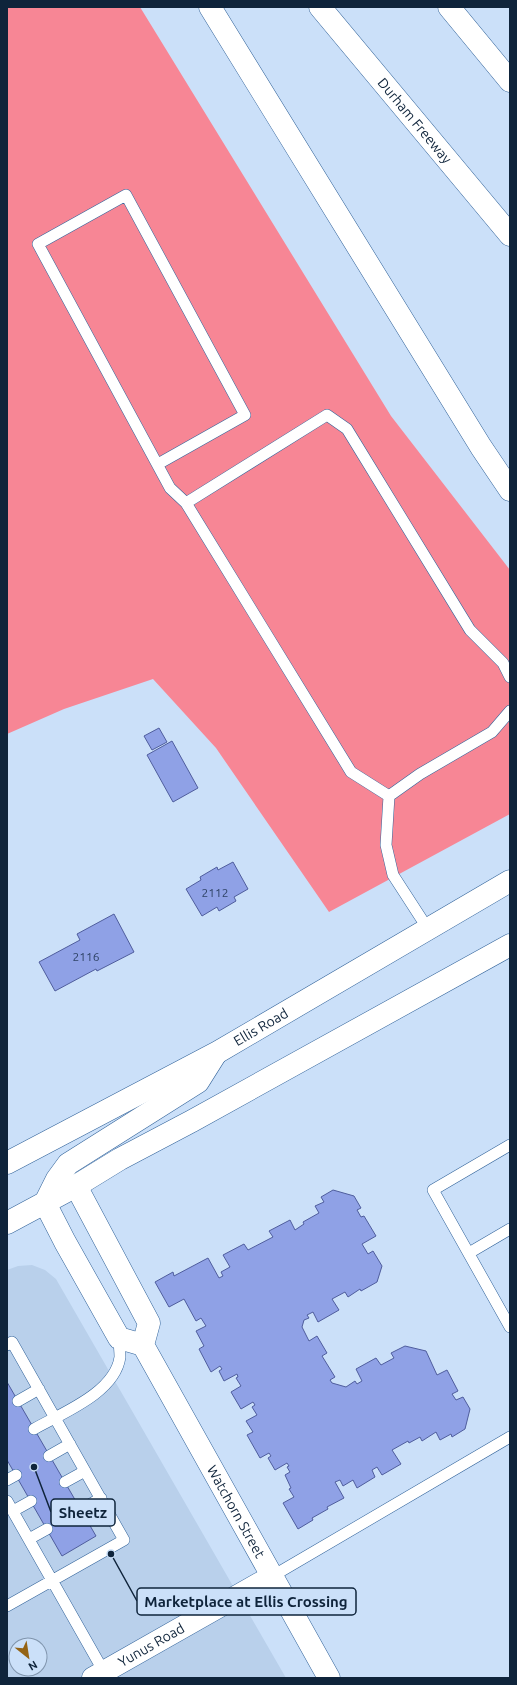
<svg xmlns="http://www.w3.org/2000/svg" width="517" height="1685" font-family="Ubuntu,sans-serif">
	<style>
		.built { fill: #b9d0eb; fill-rule: evenodd }
		.forest { fill: #f78695 }
		.building { fill: #8fa1e6; stroke: #4f5d9d }
		.lines { fill: none; stroke-linecap: round; stroke-linejoin: round }
		.lane-casing { stroke: #32639a; stroke-width: 12 }
		.street-casing { stroke: #32639a; stroke-width: 23 }
		.secondary-casing { stroke: #32639a; stroke-width: 23 }
		.highway-casing { stroke: #32639a; stroke-width: 23 }
		.lane { stroke: #fff; stroke-width: 11 }
		.street { stroke: #fff; stroke-width: 22 }
		.secondary { stroke: #fff; stroke-width: 22 }
		.highway { stroke: #fff; stroke-width: 22 }
		.labels { text-anchor: middle; stroke-width: 4; stroke-linejoin: round; paint-order: stroke }
		.number-label { font-size: 12px; fill: #2f4366 }
		.street-label { font-size: 14px; fill: #0f243b; stroke: #cbe0f9 }
		.leader { fill: none; stroke: #0f243b; stroke-width: 1.5 }
		.callout-dot { fill: #0f243b; stroke: #cbe0f9; stroke-width: 1.5 }
		.callout { fill: #cbe0f9; stroke: #0f243b; stroke-width: 1.5 }
		.callout-label { font-size: 15px; text-anchor: middle; font-weight: bold; fill: #0f243b }
	</style>
	<rect width="100%" height="100%" fill="#cbe0f9"/>
	<path class="built" d="M32 1265 45 1270 56 1279 286 1678H7V1270L18 1266ZM16 1645H40V1669H16Z"/>
	<path class="forest" d="M7 7H140L391 416 510 570V814L329 912 216 748 153 679 64 709 7 734Z"/>
	<path class="building" d="M159 728 167 742 152 750 144 736Z
		M172 741 198 788 173 802 147 755Z
		M233 862 248 889 234 897 236 901 219 911 217 907 202 916 186 889 201 880 200 877 217 867 218 870Z
		M114 914 134 952 97 971 96 969 55 991 39 962 80 940 77 934Z
		M333 1190 354 1196 361 1208 357 1210 361 1217 364 1216 376 1236 362 1244 368 1254 373 1251 382 1266 377 1282 361 1291 360 1289 348 1297 345 1292 332 1299 339 1310 318 1322 313 1312 307 1315 309 1318 304 1320 302 1327 309 1341 317 1336 327 1353 322 1356 335 1377 330 1380 332 1383 346 1387 355 1381 357 1384 362 1381 356 1369 376 1358 381 1365 394 1358 391 1353 405 1346 426 1351 437 1375 447 1370 458 1391 452 1394 456 1400 463 1397 470 1409 465 1429 452 1437 451 1434 440 1440 436 1432 422 1441 420 1437 409 1443 408 1441 392 1450 401 1464 382 1475 377 1467 372 1470 375 1477 357 1488 353 1480 343 1486 340 1480 335 1482 344 1498 327 1507 328 1509 312 1518 313 1520 298 1529 283 1503 294 1497 289 1489 291 1488 285 1475 290 1472 287 1467 289 1466 287 1463 275 1470 268 1458 271 1456 269 1453 260 1458 247 1435 253 1432 246 1421 257 1415 252 1407 255 1405 253 1402 241 1409 231 1392 241 1386 236 1378 238 1377 237 1374 224 1381 219 1371 222 1369 220 1366 211 1372 199 1349 204 1346 196 1331 206 1326 201 1318 196 1321 184 1299 169 1307 155 1282 173 1272 174 1276 208 1258 219 1278 223 1276 221 1272 230 1267 223 1255 244 1244 248 1250 273 1237 269 1231 290 1220 295 1230 304 1224 303 1222 319 1213 315 1206 324 1202 321 1197Z
		M7 1382 96 1536 62 1556 7 1460Z"/>
	<g class="lines">
		<defs>
			<path id="lane" d="M158 464 245 415 126 195 38 244 170 488 186 503
				M389 796 351 772 186 503 327 415 347 429 470 630 503 663 510 677
				M389 796 420 774 492 732 510 711
				M389 796 386 845 393 875 428 929
				M510 1145 433 1190 510 1327
				M469 1253 510 1229
				M7 1345 12 1342 124 1540 7 1606
				M18 1401 39 1389
				M34 1429C62 1413 115 1393 120 1357 120 1351 119 1344 119 1338
				M49 1456 70 1444
				M7 1480 16 1475
				M65 1482 85 1471
				M7 1501 104 1672
				M81 1510 101 1498
				M13 1511 31 1501
				M29 1539 47 1529
				M271 1577 510 1437"/>
			<g id="street">
				<path id="s1" d="M76 1186 149 1323 143 1345 329 1678"/>
				<path d="M45 1203 65 1242 119 1338 143 1345"/>
				<path id="s2" d="M93 1678 271 1577"/>
			</g>
			<g id="secondary">
				<path id="s3" d="M7 1163 218 1052 510 881"/>
				<path d="M45 1203 57 1179 68 1164 198 1082 215 1055"/>
				<path d="M7 1223 76 1186 120 1159 192 1121 510 945"/>
			</g>
			<g id="highway">
				<path d="M210 7 481 447 510 490"/>
				<path id="s4" d="M320 7 510 235"/>
				<path d="M449 7 510 81"/>
			</g>
		</defs>
		<use href="#lane" class="lane-casing"/>
		<use href="#street" class="street-casing"/>
		<use href="#secondary" class="secondary-casing"/>
		<use href="#highway" class="highway-casing"/>
		<use href="#lane" class="lane"/>
		<use href="#street" class="street"/>
		<use href="#secondary" class="secondary"/>
		<use href="#highway" class="highway"/>
	</g>
	<g class="labels">
		<g class="number-label">
			<text x="215" y="897">2112</text>
			<text x="86" y="961">2116</text>
		</g>
		<g class="street-label">
			<text dy="5" stroke="none"><textPath href="#s4" startOffset="148">Durham Freeway</textPath></text>
			<text dy="5" stroke="none"><textPath href="#s3" startOffset="288">Ellis Road</textPath></text>
			<text dy="5" stroke="none"><textPath href="#s1" startOffset="369">Watchorn Street</textPath></text>
			<text dy="5" stroke="none"><textPath href="#s2" startOffset="67">Yunus Road</textPath></text>
		</g>
	</g>
	<path class="leader" d="M34 1467L51 1512M111 1554L137 1601"/>
	<g class="callout-dot">
		<circle cx="34" cy="1467" r="4"/>
		<circle cx="111" cy="1554" r="4"/>
	</g>
	<g class="callout">
		<rect x="51" y="1499" width="64" height="27" rx="4"/>
		<rect x="137" y="1588" width="219" height="27" rx="4"/>
	</g>
	<g class="callout-label">
		<text x="83" y="1518">Sheetz</text>
		<text x="246" y="1607">Marketplace at Ellis Crossing</text>
	</g>
	<rect width="517" height="1685" fill="none" stroke="#0f243b" stroke-width="16"/>
	<g transform="translate(28 1657) rotate(150)"><circle r="19" fill="#cbe0f9" stroke="#8095ad"/>
	<path d="M0-3L7 15L0 10L-7 15Z" fill="#946314"/>
	<text y="-6" font-size="11" font-weight="bold" text-anchor="middle" fill="#0f243b">N</text>
	</g>
</svg>
